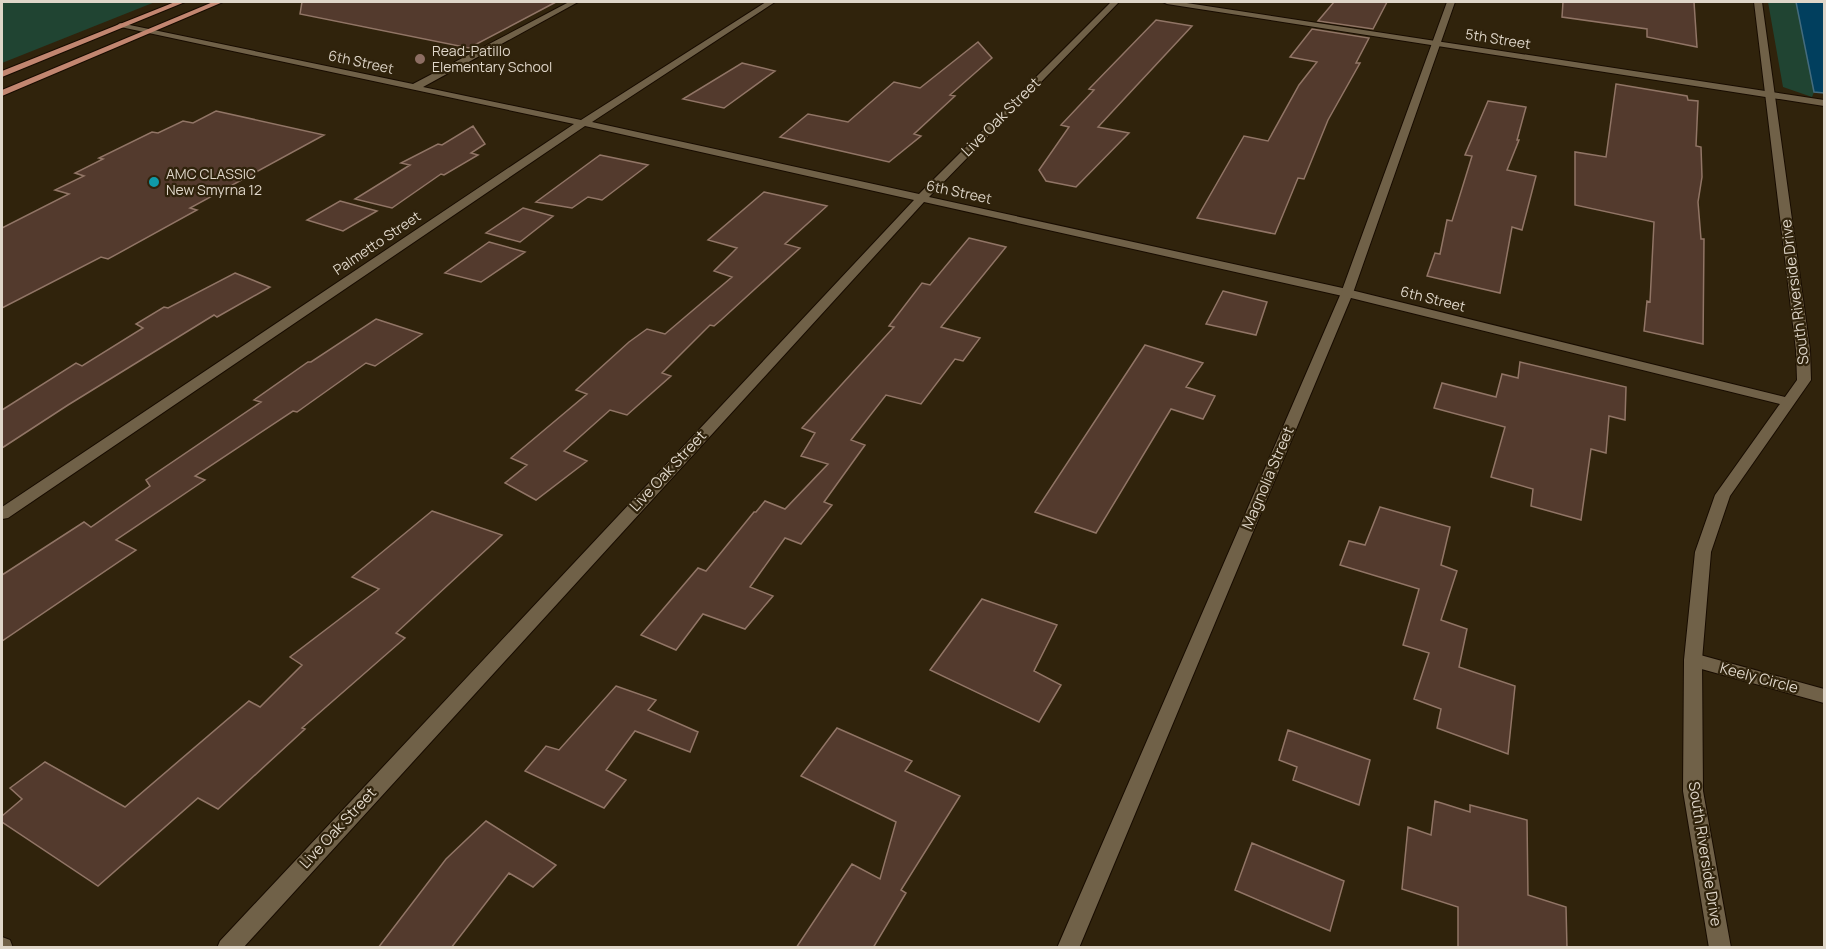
<svg xmlns="http://www.w3.org/2000/svg" width="1826" height="949" font-family="Manrope,sans-serif">
	<style>
		.green { fill: #204432 }
		.water { fill: #013f5e; stroke: #446c7e; stroke-width: 1.5 }
		.building { fill: #533a2d; stroke: #917566; stroke-width: 1.5 }
		.lines { fill: none; stroke-linecap: round; stroke-linejoin: round }
		.street-casing { stroke: #180c00; stroke-width: 2 }
		.secondary-casing { stroke: #180c00; stroke-width: 2 }
		.primary-casing { stroke: #180c00; stroke-width: 2 }
		.street { fill: #706148; fill-rule: evenodd }
		.secondary { fill: #706148; fill-rule: evenodd }
		.primary { fill: #c28670; fill-rule: evenodd }
		.education-dot { fill: #8d6e63; stroke: #30230c; stroke-width: 2 }
		.culture-dot { fill: #0f9aa8; stroke: #30230c; stroke-width: 2 }
		.labels { text-anchor: middle; stroke-width: 4.5; stroke-linejoin: round; paint-order: stroke }
		.far-street-label { font-size: 14px; fill: #dfd6c9; stroke: #30230c }
		.far-poi-label { font-size: 14px; fill: #dfd6c9; stroke: #30230c; text-anchor: start }
		.street-label { font-size: 15px; fill: #dfd6c9; stroke: #30230c }
	</style>
	<rect width="100%" height="100%" fill="#30230c"/>
	<path class="green" d="M2 2H155L2 63Z
		M1768 2H1796L1814 92 1812 97 1783 87Z"/>
	<path class="water" d="M1796 2H1824V93L1814 92Z"/>
	<path class="building" d="M302 2H556L469 48 300 14Z
		M1334 2H1387L1373 29 1318 21Z
		M1563 2H1694L1697 47 1647 37V29L1562 17Z
		M1156 20 1192 26 1098 127 1129 133 1076 187 1046 181 1039 170 1069 127 1061 125 1094 90 1089 89Z
		M1312 29 1369 38 1356 63H1360L1328 120 1304 179 1298 178 1275 234 1197 218 1244 136 1268 141 1299 85 1317 62 1290 57Z
		M978 42 992 58 950 95 955 96 914 134 921 136 889 162 780 137 808 114 848 122 894 82 920 88Z
		M742 63 775 71 724 108 683 99Z
		M1616 84 1687 96 1688 100 1698 101 1696 146 1701 147 1702 177 1698 202 1701 239H1704L1703 344 1644 331 1647 301 1650 302 1654 222 1575 205V152L1606 157Z
		M1488 101 1526 107 1517 140H1519L1507 170 1536 176 1522 230 1512 227 1500 293 1427 276 1435 253 1440 254 1447 220 1452 221 1472 156 1465 155Z
		M216 111 324 135 190 208 197 210 108 259 101 257 2 308V228L69 194 55 190 84 176 75 173 103 159 99 158 152 132 158 133 183 121 193 123Z
		M473 126 485 144 471 153 478 155 444 175 441 174 392 208 355 199 410 165 401 163 438 144 442 145Z
		M600 155 648 165 602 200 588 197 572 208 536 202Z
		M764 192 827 206 785 244 800 248 721 320 714 326 710 325 662 373 671 376 627 415 610 410 564 451 587 461 536 500 505 483 527 465 511 458 587 394 576 390 629 342 647 329 665 334 732 277 714 271 737 248 708 240Z
		M340 201 377 211 343 231 307 220Z
		M523 208 553 216 520 242 486 233Z
		M969 238 1006 247 941 327 980 338 963 361 955 359 921 404 886 395 851 440 865 445 824 502 832 505 801 544 785 538 750 587 773 596 745 629 703 614 676 650 641 635 698 568 706 571 754 512H756L765 501 785 509 828 464 801 456 815 433 802 428 894 327 889 326 922 283 930 285Z
		M489 242 525 252 481 282 445 273Z
		M235 273 270 287 217 317 214 315 68 405 2 448V410L76 363 82 366 143 328 136 324 164 307 168 308Z
		M1223 291 1267 302 1256 335 1206 324Z
		M376 319 422 334 375 366 366 363 297 412 293 411 195 476 205 480 116 540 136 550 2 641V575L84 522 91 527 150 486 146 480 261 402 254 400 308 362H311Z
		M1145 345 1203 363 1186 387 1215 396 1203 419 1171 409 1096 533 1035 512Z
		M1520 362 1626 387 1625 420 1609 416 1606 453 1591 449 1581 520 1531 506 1533 489 1491 477 1505 427 1434 408 1442 383 1496 397 1502 374 1518 378Z
		M1380 507 1450 527 1441 565 1457 571 1441 620 1467 629 1459 667 1515 686 1508 754 1437 728 1441 709 1414 699 1429 653 1403 645 1419 589 1340 565 1349 541 1365 545Z
		M432 511 502 535 396 633 405 638 302 728 305 729 218 809 198 798 98 886 2 822V816L22 799 10 788 45 762 125 807 249 701 260 707 302 665 290 657 379 589 352 577Z
		M982 599 1057 625 1034 671 1061 685 1039 722 930 670Z
		M616 686 656 700 648 710 698 732 690 752 635 731 606 770 626 780 604 808 525 771 546 746 559 750Z
		M837 728 912 761 905 771 960 796 901 890 906 893 873 948H796L852 864 880 879 896 822 801 776Z
		M1288 730 1370 760 1359 805 1293 780 1297 767 1279 760Z
		M1435 801 1470 812V805L1527 820 1528 895 1566 907 1567 948H1458V907L1402 889 1408 827 1431 835Z
		M486 821 556 865 533 887 509 873 451 948H378L446 859Z
		M1252 843 1344 881 1330 931 1235 890Z"/>
	<g class="lines">
		<defs>
			<path id="street" d="M569 2H578L423 87 581 120 766 2H775L592 122 919 194 1111 2H1119L929 197 1347 289 1793 399 1795 402 1788 406 1347 297 924 202 243 948H217L220 941 914 200 585 126 8 518 2 519V507L574 124 116 26 120 23 413 84Z
				M1163 2H1180L1824 100V106L1167 4Z
				M1693 653 1824 689V703L1687 665 1684 660 1687 655Z
				M2 937 10 940 13 948H2Z"/>
			<path id="secondary" d="M1447 2H1455L1353 293 1079 948H1057L1341 293Z
				M1754 2H1762L1810 350 1811 380 1730 496 1711 552 1702 660 1703 791 1731 948H1709L1683 791 1684 660 1695 552 1715 495 1797 380 1796 350Z"/>
			<path id="primary" d="M175 2H185L2 77V71Z
				M213 2H223L2 96V90Z"/>
		</defs>
		<use href="#street" class="street-casing"/>
		<use href="#secondary" class="secondary-casing"/>
		<use href="#primary" class="primary-casing"/>
		<use href="#street" class="street"/>
		<use href="#secondary" class="secondary"/>
		<use href="#primary" class="primary"/>
	</g>
	<circle class="education-dot" cx="420" cy="59" r="6"/>
	<circle class="culture-dot" cx="154" cy="182" r="6"/>
	<g class="labels">
		<g class="far-street-label">
			<text transform="translate(1498 39) rotate(9)" y="5">5th Street</text>
			<text transform="translate(361 62) rotate(12)" y="5">6th Street</text>
			<text transform="translate(959 192) rotate(12)" y="5">6th Street</text>
			<text transform="translate(377 243) rotate(-34)" y="5">Palmetto Street</text>
			<text transform="translate(1433 299) rotate(14)" y="5">6th Street</text>
		</g>
		<g class="far-poi-label">
			<text x="432" y="56">Read-Patillo<tspan x="432" dy="16">Elementary School</tspan></text>
			<text x="166" y="179">AMC CLASSIC<tspan x="166" dy="16">New Smyrna 12</tspan></text>
		</g>
		<g class="street-label">
			<text transform="translate(1001 117) rotate(-45)" y="5">Live Oak Street</text>
			<text transform="translate(1795 292) rotate(-97)" y="5">South Riverside Drive</text>
			<text transform="translate(668 471) rotate(-47)" y="5">Live Oak Street</text>
			<text transform="translate(1268 478) rotate(-67)" y="5">Magnolia Street</text>
			<text transform="translate(1759 678) rotate(15)" y="5">Keely Circle</text>
			<text transform="translate(338 828) rotate(-47)" y="5">Live Oak Street</text>
			<text transform="translate(1705 854) rotate(81)" y="5">South Riverside Drive</text>
		</g>
	</g>
	<rect width="1826" height="949" fill="none" stroke="#dfd6c9" stroke-width="6"/>
</svg>
